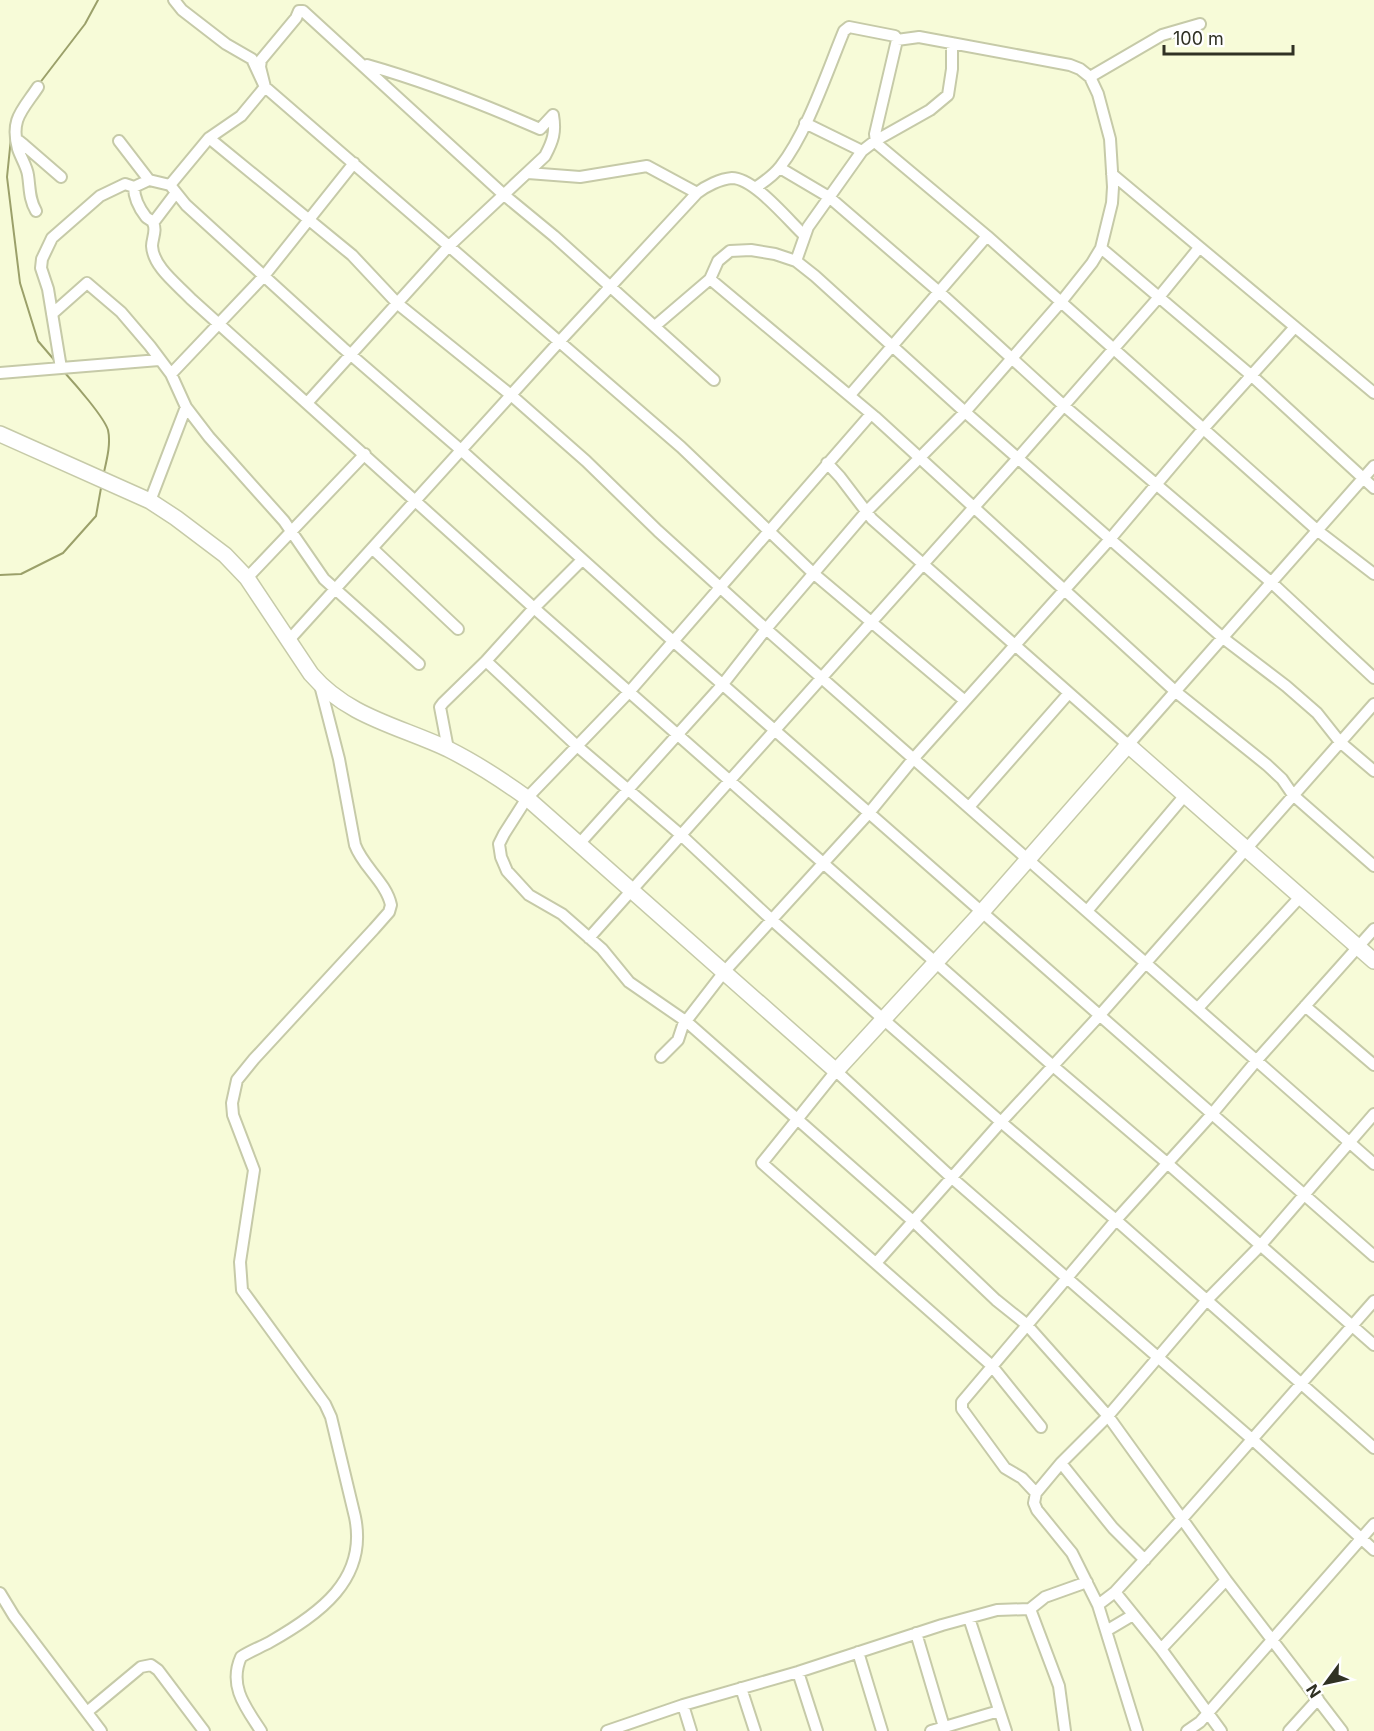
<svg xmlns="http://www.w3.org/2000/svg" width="1374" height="1731" font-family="Inter,sans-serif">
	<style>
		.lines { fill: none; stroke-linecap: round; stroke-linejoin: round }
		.stream { stroke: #9ba06a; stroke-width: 2 }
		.street-casing { stroke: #c6caa8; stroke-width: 14 }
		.secondary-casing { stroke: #c6caa8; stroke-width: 18 }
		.street { stroke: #fff; stroke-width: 10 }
		.secondary { stroke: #fff; stroke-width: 15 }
	</style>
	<rect width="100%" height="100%" fill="#f7fbd8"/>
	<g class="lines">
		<path class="stream" d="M39 84 85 24 98 0
			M11 138 7 177 20 283 38 341 56 362
			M65 373C75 384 104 417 108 430 111 443 107 459 104 472
			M0 575 21 574 63 553 96 516 101 488"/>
		<defs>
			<path id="street" d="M174 0 182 10 226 44 252 59 265 87 681 447 813 573 965 701
				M897 40 875 134 876 143 987 236 1318 531 1374 574
				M367 65C427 82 483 104 540 129L553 115
				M1090 77 1162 35 1200 24
				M805 123 862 151
				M209 138 352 255 398 304 511 395 586 461 658 531 766 629 1374 1164
				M119 141 149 180
				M17 142 19 141 24 145 61 177
				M780 168 829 197 938 291 1063 405 1272 583 1374 678
				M528 173 580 177 647 166 697 193
				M1112 174 1374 393
				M170 185 209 138 241 116 265 87 260 67 261 60 296 18 299 11H303L503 194 554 236 714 380
				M134 187C134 198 139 208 146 217 148 219 152 220 153 223 157 230 152 239 152 246 153 267 178 285 191 299L534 608 1053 1066 1167 1163 1374 1345
				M36 211C29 199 30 188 28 175 27 167 21 158 18 149 10 119 22 111 38 87
				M153 223 175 194
				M1101 248 1252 376 1374 488
				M796 261 808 227 862 151 875 141 930 110 948 95 952 69V43
				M710 279 875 417 1176 692 1267 765 1282 779 1293 795 1374 866
				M52 314 87 283 121 312 150 346 171 374 186 407 209 437 284 521 324 579 419 664
				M655 326 710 279 718 261 730 251 751 250 775 254 796 261 815 276 965 412 1223 638 1286 686 1317 713 1340 742 1374 771
				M61 368 48 289 41 268 42 259 52 238 100 196 125 184 134 187 149 180 170 185 186 205 343 348 461 450 673 641 1374 1256
				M0 373 159 360
				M171 374 264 276 354 163
				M850 395 987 236
				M307 403 448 247 545 156C553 141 556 132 553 115
				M871 414 630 691 527 798 504 834 499 844 501 857 507 871 529 895 562 914 602 949 629 982 687 1022 914 1222 996 1300 1026 1324 1108 1416 1226 1580 1342 1731
				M827 463 840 477 872 519 1128 745 1374 466
				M150 501 186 407
				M373 549 458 629
				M247 578 365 454
				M289 640 559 342 697 193C706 186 720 179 732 178 754 178 788 220 804 235
				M486 661 577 746 681 835 773 921 883 1019 1001 1122 1116 1220 1374 1448
				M448 749 440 707 443 703 486 661 534 608 582 560
				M969 807 1069 693
				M580 843 723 684 766 629 866 512 965 412 1061 302 1092 263 1101 248 1112 203 1113 187 1110 139 1098 94 1090 77 1080 69 1070 65 919 37 897 40 895 36 849 27 844 31C827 72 807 133 780 167 774 175 764 182 755 188
				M1087 911 1186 794
				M589 938 1018 458 1159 297 1199 248
				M1305 1006 1374 1065
				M1198 1008 1301 896
				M661 1057 678 1040 683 1025 724 972 869 813 914 758 1111 538 1204 428 1294 328
				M876 1263 1001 1122 1099 1016 1374 704
				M1041 1427 991 1365 762 1163 836 1071 952 1178 1253 1440 1374 1550
				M1061 1463 1113 1528 1145 1560
				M1036 1493 1022 1478 1005 1468 962 1409V1402L1116 1220 1212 1114 1257 1060 1374 929
				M1115 1592 1161 1649 1221 1731
				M0 1593 14 1616 101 1731
				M1098 1605 1115 1592 1181 1520 1374 1301
				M1030 1609 1059 1686 1065 1731
				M969 1618 1006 1731
				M1106 1631 1133 1615
				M916 1633 944 1727
				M1161 1649 1226 1580
				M858 1652 882 1731
				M798 1672 817 1731
				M741 1688 755 1731
				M683 1705 691 1731
				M87 1712 141 1667 151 1665 158 1670 204 1731
				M261 1731C246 1708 228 1686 241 1657 250 1651 261 1647 270 1642 319 1614 368 1580 355 1517L331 1417 325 1404 242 1290 240 1262 254 1170 233 1115 232 1103 237 1080 254 1059 374 929 389 912 391 905C386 882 363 867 355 845L339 759 320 685
				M607 1731 683 1705 798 1672 942 1625 997 1610 1030 1609 1045 1597 1087 1582
				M931 1731 999 1711
				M1137 1731 1098 1605 1072 1553 1037 1510 1034 1503 1036 1493 1061 1463 1108 1416 1206 1301 1260 1246 1374 1114
				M1187 1731 1200 1722 1374 1524
				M1289 1731 1318 1699"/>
			<path id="secondary" d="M0 434 150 501 176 518 225 555 247 578 311 674C348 717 399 726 448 749 476 763 502 780 527 798L836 1071 981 913 1128 745 1374 961"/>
		</defs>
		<use href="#street" class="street-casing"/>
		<use href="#secondary" class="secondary-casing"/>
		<use href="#street" class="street"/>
		<use href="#secondary" class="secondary"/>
	</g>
	<g transform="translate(1326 1683) rotate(237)" stroke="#ffffff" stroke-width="4.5" paint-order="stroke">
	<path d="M0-4.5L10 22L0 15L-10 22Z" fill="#303124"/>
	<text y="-9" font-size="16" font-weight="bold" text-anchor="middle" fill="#303124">N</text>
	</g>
	<path d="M1164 45v9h129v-9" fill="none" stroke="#303124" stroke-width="3"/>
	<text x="1173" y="45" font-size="18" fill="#303124" stroke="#ffffff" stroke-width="4.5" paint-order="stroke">100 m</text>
</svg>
